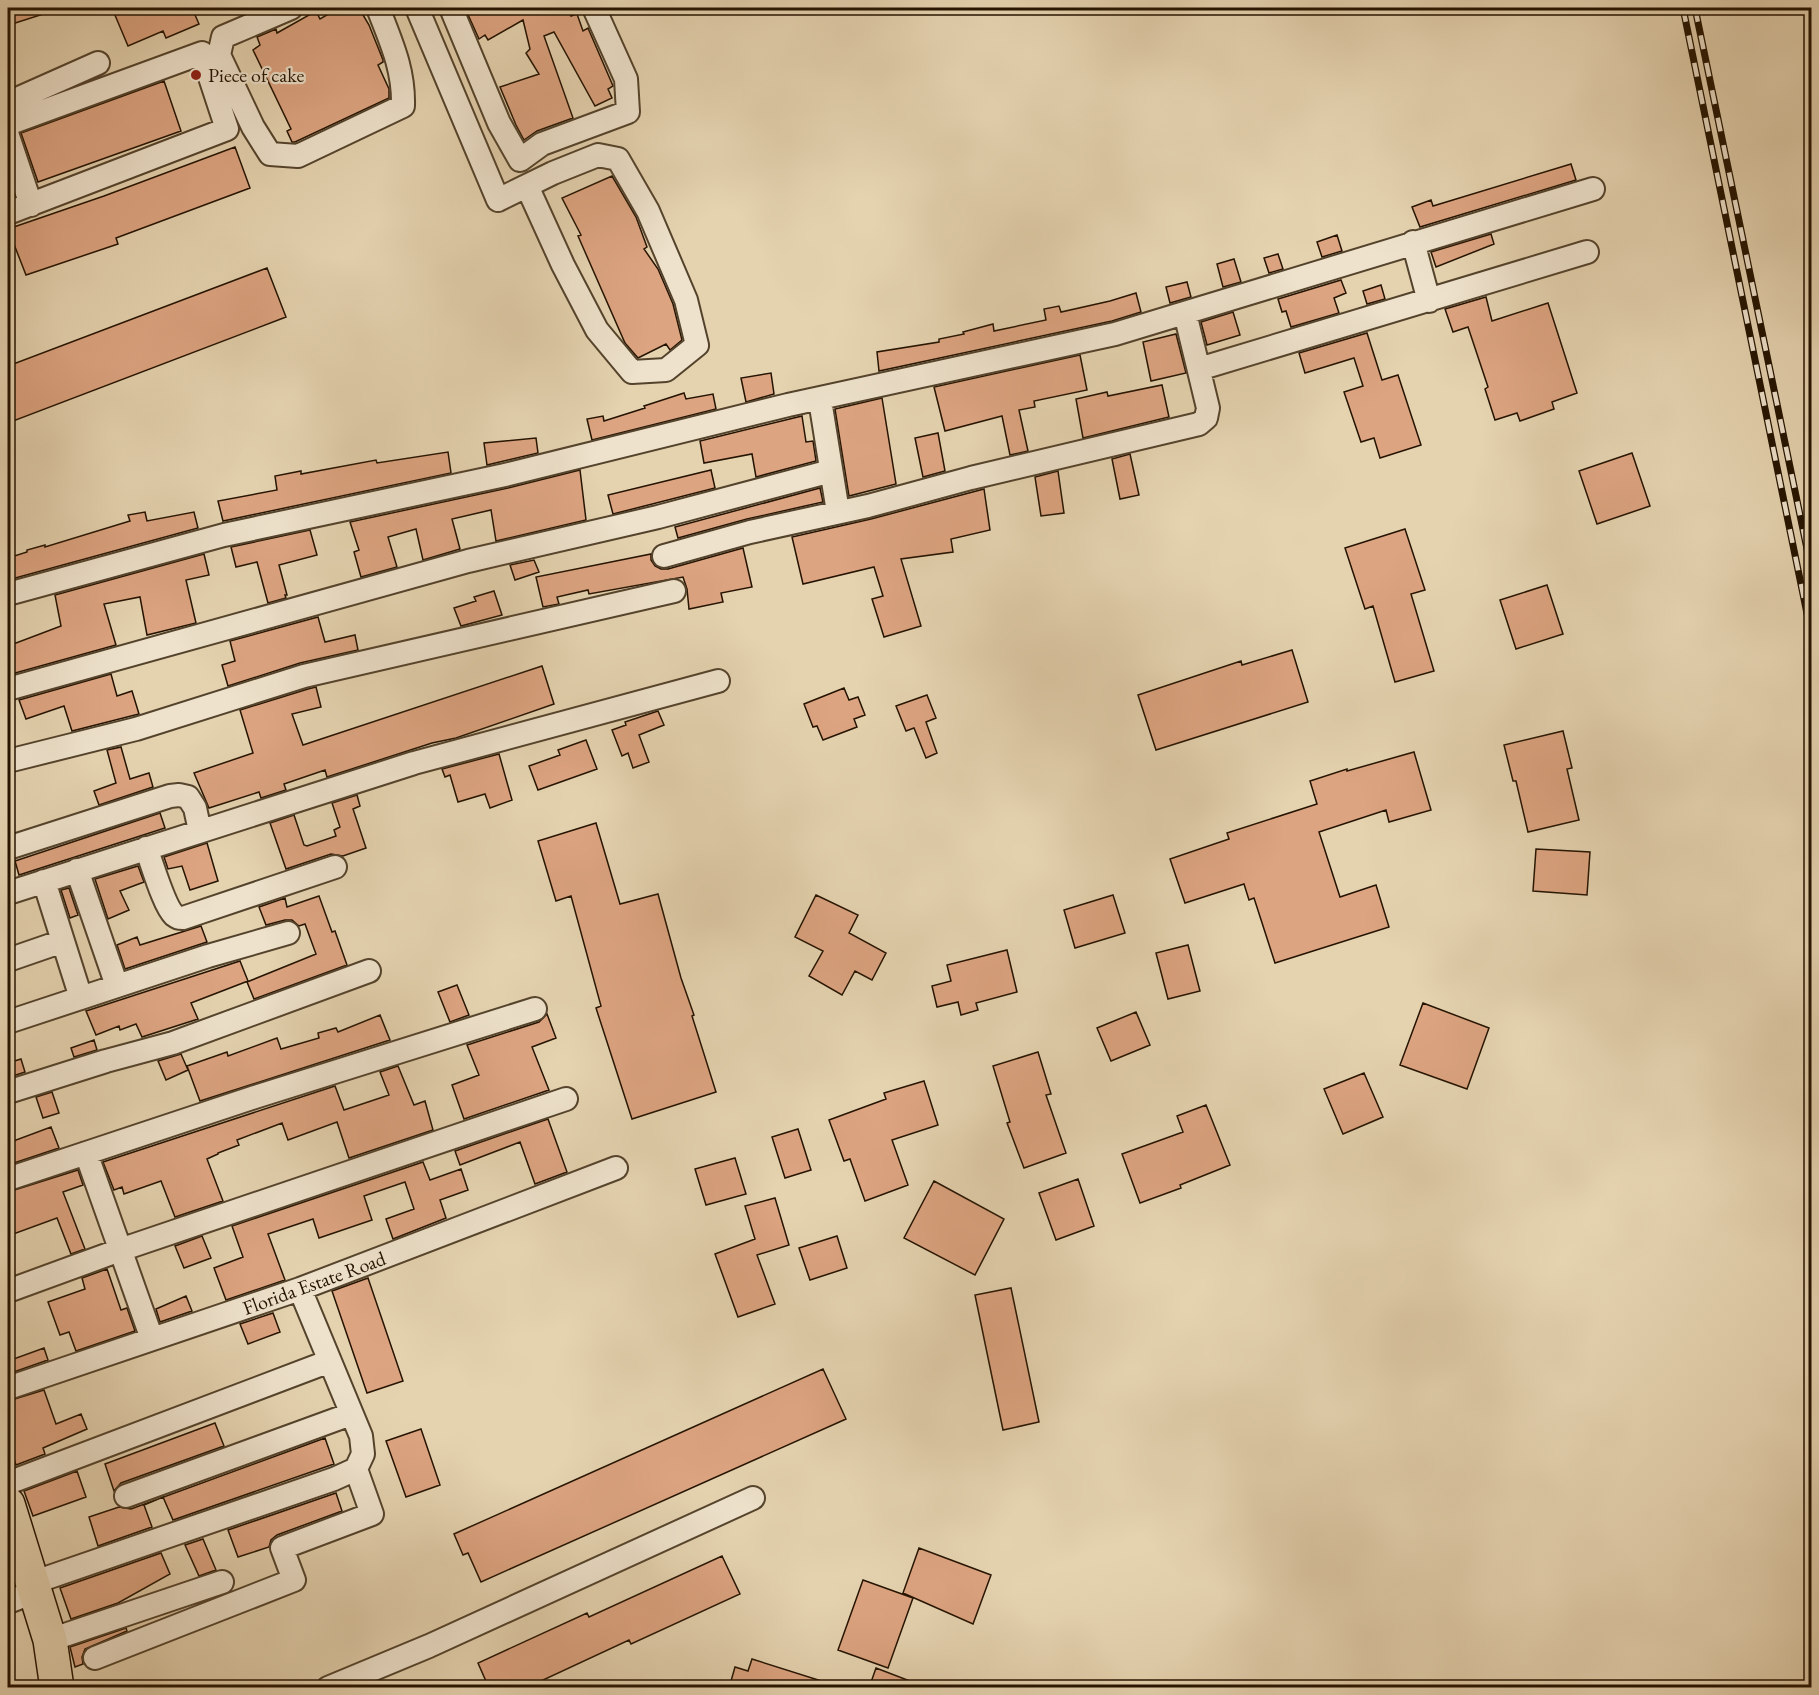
<svg xmlns="http://www.w3.org/2000/svg" width="1819" height="1695" font-family="'EB Garamond',serif">
	<style>
		.building { fill: #dda481; stroke: #241300; stroke-width: 1.5 }
		.lines { fill: none; stroke-linecap: round; stroke-linejoin: round }
		.street-casing { stroke: #54432c; stroke-width: 26 }
		.primary-casing { stroke: #241300; stroke-width: 36 }
		.street { stroke: #eee2cc; stroke-width: 22 }
		.primary { stroke: #e5d3b0; stroke-width: 33 }
		.rail-casing { stroke: #241300; stroke-width: 7 }
		.rail { stroke: #eee2cc; stroke-width: 4.5; stroke-dasharray: 14; stroke-linecap: butt }
		.poi-dot { fill: #8f2418; stroke: #eee2cc; stroke-width: 2 }
		.labels { text-anchor: middle; stroke-width: 4.5; stroke-linejoin: round; paint-order: stroke }
		.poi-label { font-size: 20px; fill: #241300; stroke: #eee2cc; text-anchor: start }
		.street-label { font-size: 20px; fill: #241300; stroke: #eee2cc }
	</style>
	<rect width="100%" height="100%" fill="#e5d3b0"/>
	<filter id="stains"><feTurbulence type="fractalNoise" baseFrequency=".00333" numOctaves="4"/><feColorMatrix values="0 0 0 0 .2 0 0 0 0 .09 0 0 0 0 .02 0 0 0 .5 -.17"/></filter>
	<radialGradient id="worn" r=".72"><stop offset=".6" stop-color="#630" stop-opacity="0"/><stop offset="1" stop-color="#630" stop-opacity=".3"/></radialGradient>
	<path class="building" d="M8 8H53V11L12 24Z
		M112 8H192L199 24 166 38 163 31 128 46Z
		M339 8H359L369 25 383 60V62L378 65 389 89V98L295 142H292L287 131 291 129 253 50 260 45 257 37 276 29 277 33 316 11 320 19Z
		M465 8H567L571 16 577 14 583 31 588 28 613 86 608 89 612 98 595 106 554 32 544 36 573 118 537 131 524 140 516 125 500 87 539 74 526 53 530 49 523 20 488 40 485 35 479 39Z
		M164 81 181 131 38 182 21 133Z
		M235 147 250 188 116 238 118 244 26 275 8 229 104 196Z
		M1571 164 1576 180 1420 227 1412 207 1431 200 1433 206Z
		M612 176 636 217 647 247 644 249 658 269 673 304 682 340 670 350 666 344 638 358 625 343 578 236 581 235 562 198Z
		M1491 234 1494 244 1436 267 1431 252Z
		M1337 235 1342 251 1322 257 1317 242Z
		M1278 254 1283 269 1269 273 1264 258Z
		M1234 259 1241 282 1223 287 1217 264Z
		M267 268 286 317 8 423V366Z
		M1341 280 1346 293 1334 298 1339 313 1291 327 1286 311 1282 312 1278 299Z
		M1187 282 1191 297 1170 303 1166 287Z
		M1381 285 1385 299 1367 304 1363 291Z
		M1136 293 1141 312 1112 321 879 371 877 352 939 342V339L964 334 963 332 993 324 994 331 1046 320 1044 309 1059 306 1061 312 1110 301Z
		M1486 297 1492 321 1548 303 1577 393 1552 402 1554 409 1520 421 1517 413 1495 420 1485 389 1488 387 1468 327 1453 332 1445 309Z
		M1233 312 1240 335 1207 345 1201 322Z
		M1367 333 1382 380 1398 375 1421 445 1380 458 1374 438 1361 442 1344 392 1363 386 1354 358 1305 373 1299 353Z
		M1176 334 1186 373 1151 381 1143 342Z
		M1080 355 1087 390 1034 401 1035 407 1019 410 1028 451 1010 455 1002 416 945 431 934 387Z
		M771 373 774 394 746 402 741 378Z
		M1162 385 1169 417 1083 438 1076 399 1107 392 1108 396Z
		M684 393 686 399 713 394 716 409 592 440 587 419 603 416 604 421 645 408 644 406Z
		M882 398 896 484 849 496 835 409Z
		M802 416 806 442 813 441 816 461 756 477 752 454 704 463 700 441Z
		M938 433 945 471 923 477 915 438Z
		M536 438 538 453 487 465 484 443Z
		M448 452 451 473 223 521 218 501 277 490 275 476 301 471V474L376 460 377 463Z
		M1632 453 1650 506 1597 524 1579 471Z
		M1130 454 1139 495 1120 499 1112 459Z
		M580 470 586 520 496 541 491 510 452 519 460 549 423 560 416 529 388 537 397 567 361 577 354 552 359 550 350 522 508 488Z
		M711 470 715 488 613 514 608 495Z
		M1058 471 1064 513 1041 516 1035 477Z
		M820 488 823 502 747 519 678 538 675 527Z
		M984 489 990 530 951 539 953 552 901 559 921 626 884 637 872 599 883 596 874 567 803 584 792 537 871 519Z
		M145 512 147 521 194 512 198 528 8 580V558L27 552V550L45 545V547L130 521 128 515Z
		M1405 529 1425 590 1411 594 1434 671 1395 682 1373 606 1365 609 1345 548Z
		M310 530 317 555 279 565 287 595H285L286 598 268 603 257 562 236 567 231 547Z
		M743 548 752 587 721 593 723 602 689 609 687 589 683 577 589 594 588 590 557 597 559 604 543 607 536 577 651 554V560L655 566 661 569H668Z
		M204 554 209 575 186 580 196 623 147 635 140 597 104 604 116 645 8 675V646L61 626 55 595Z
		M534 560 539 572 515 580 510 565Z
		M1547 585 1563 634 1516 649 1500 600Z
		M494 591 502 615 461 626 454 608 476 601 474 597Z
		M318 617 325 642 355 635 358 650 300 663 228 686 222 665 235 661 230 641Z
		M1292 650 1308 702 1156 750 1138 695 1241 661 1242 665Z
		M542 666 554 704 456 738 432 743 327 777 325 770 284 784 286 790 261 798 259 792 209 808 194 773 253 753 240 710 308 689 316 687 321 707 292 714 303 745Z
		M111 674 117 696 132 691 139 714 72 731 64 706 26 719 19 700Z
		M844 688 849 700 858 697 865 715 854 719 857 727 823 740 817 726 813 727 804 704Z
		M927 695 936 718 926 722 937 753 926 758 914 728 906 731 896 706Z
		M658 711 664 725 639 735 649 762 633 768 628 753 622 756 612 730 626 725 625 722Z
		M1563 731 1572 768 1567 769 1579 820 1528 832 1516 781H1513L1504 745Z
		M586 740 597 769 538 790 529 766 560 755 558 750Z
		M121 747 130 779 149 773 153 787 99 805 94 791 116 783 107 750Z
		M1414 752 1431 810 1389 822 1386 810 1319 832 1340 897 1376 885 1389 927 1275 963 1254 898 1249 900 1244 884 1185 903 1170 859 1229 839 1227 833 1317 804 1310 781 1347 769V771Z
		M499 754 512 800 490 808 485 794 458 802 450 775 445 777 442 769Z
		M357 795 360 806 353 809 366 848 343 856 331 854 286 869 270 823 294 815 304 845 307 846 336 836 334 830 340 827 332 803Z
		M160 813 165 828 19 875 15 861Z
		M596 823 620 904 658 894 681 978 694 1015 692 1016 716 1092 632 1119 596 1008 601 1006 571 896 556 901 538 841Z
		M207 843 218 881 190 890 182 866 168 869 164 857Z
		M1536 849 1590 852 1587 895 1533 891Z
		M138 866 144 882 120 891 129 910 108 919 95 879Z
		M69 888 78 915 70 918 61 890Z
		M816 895 858 915 849 933 886 953 872 980 855 971 842 995 809 976 823 951 795 937Z
		M1113 895 1125 933 1075 948 1064 910Z
		M319 896 332 932 335 931 347 965 254 999 247 982 316 954 305 924 299 926 292 920H285L266 925 259 907 285 898 287 907Z
		M201 926 207 942 125 969 117 945 137 937 140 945Z
		M1188 945 1200 991 1168 999 1156 953Z
		M1007 950 1017 992 976 1003 978 1010 961 1015 958 1002 937 1007 932 986 951 981 947 965Z
		M240 961 248 981 191 1003 198 1019 142 1037 136 1024 120 1030 119 1026 96 1035 86 1011Z
		M457 985 469 1015 450 1022 438 992Z
		M1423 1003 1489 1028 1467 1089 1400 1065Z
		M1136 1012 1150 1045 1111 1061 1097 1028Z
		M547 1014 556 1038 532 1047 549 1090 464 1119 452 1085 479 1075 467 1045 539 1022Z
		M380 1015 390 1040 200 1101 187 1066 227 1052 228 1056 277 1038 281 1049 319 1038 318 1033 336 1028 338 1032Z
		M94 1040 97 1050 74 1057 71 1048Z
		M1038 1052 1051 1094 1046 1095 1066 1153 1024 1168 1007 1123 1010 1122 993 1066Z
		M181 1054 188 1070 166 1080 158 1061Z
		M21 1059 25 1072 10 1077 8 1063Z
		M398 1066 414 1105 425 1101 433 1130 349 1158 337 1122 288 1140 282 1123 237 1140 239 1145 218 1153V1154L207 1159 223 1201 175 1217 161 1181 124 1194 122 1187 114 1190 103 1162 335 1086 344 1110 389 1095 380 1072Z
		M1364 1073 1383 1117 1343 1134 1324 1089Z
		M924 1081 938 1125 892 1140 908 1185 865 1201 850 1159 844 1161 829 1120 886 1099 884 1093Z
		M52 1092 59 1113 43 1118 36 1097Z
		M1206 1105 1230 1165 1180 1185 1181 1188 1140 1203 1122 1154 1183 1132 1177 1116Z
		M548 1119 567 1172 535 1184 520 1142 460 1165 455 1151Z
		M51 1127 59 1148 8 1165V1143Z
		M798 1129 811 1170 785 1178 772 1137Z
		M735 1158 746 1194 706 1205 695 1169Z
		M423 1162 430 1180 461 1169 468 1190 440 1200 446 1218 393 1239 386 1219 414 1209 405 1182 364 1196 372 1220 319 1238 313 1219 268 1234 285 1280 226 1300 214 1268 243 1257 232 1226Z
		M78 1170 83 1185 63 1192 85 1249 71 1254 57 1218 8 1236V1192Z
		M1078 1179 1094 1226 1056 1240 1039 1193Z
		M934 1181 1004 1219 975 1275 904 1238Z
		M775 1198 789 1245 757 1255 775 1304 738 1317 715 1254 755 1239 745 1206Z
		M202 1236 211 1258 184 1268 175 1246Z
		M837 1236 847 1268 810 1280 799 1248Z
		M107 1269 121 1310 127 1308 135 1331 76 1351 69 1332 60 1335 48 1302 85 1289 82 1278Z
		M368 1278 403 1381 367 1393 332 1291Z
		M1011 1288 1039 1422 1003 1430 975 1295Z
		M186 1296 192 1311 160 1322 156 1309Z
		M273 1313 280 1332 248 1344 240 1324Z
		M44 1348 48 1360 8 1374V1361Z
		M823 1369 846 1419 481 1582 468 1553 463 1555 454 1534Z
		M44 1390 56 1424 81 1414 87 1429 43 1448 45 1454 16 1465 8 1441V1401Z
		M215 1423 224 1446 121 1483 114 1491 105 1464Z
		M421 1429 440 1485 406 1497 386 1441Z
		M325 1438 334 1464 173 1520 163 1497 144 1505 152 1527 98 1546 89 1517 119 1507 131 1509Z
		M77 1471 86 1497 33 1516 24 1491Z
		M336 1493 342 1511 277 1535 271 1540 269 1547 238 1557 228 1530Z
		M203 1539 216 1570 199 1576 185 1545Z
		M919 1548 991 1575 973 1624 903 1593Z
		M161 1553 170 1574 118 1603 71 1619 60 1588Z
		M722 1556 740 1594 631 1644 629 1640 526 1688H489L478 1663 587 1613 589 1617Z
		M863 1580 913 1598 888 1668 838 1650Z
		M126 1628 127 1631 85 1649 82 1657 83 1664 75 1667 70 1647Z
		M752 1659 831 1684 830 1688H729L735 1667 748 1671Z
		M876 1668 923 1686V1688H869Z"/>
	<g class="lines">
		<defs>
			<path id="street" d="M291 8 223 37 219 55 253 127 270 154 298 156 403 106C404 69 391 42 378 8
				M417 8 498 200 553 173 598 155 618 159 648 211 686 300 697 345 666 370 632 372 597 330 563 265 527 186
				M451 8 499 123 520 160 542 144 628 112 626 79 594 8
				M8 103 98 63
				M8 124 202 53 227 129 8 213
				M8 136 31 205
				M1413 242 1429 301
				M1199 369 1587 252
				M820 400 838 512
				M664 556 750 532 868 506 971 478 1199 424 1206 418 1208 408 1185 313
				M8 594 224 535 505 475 788 405 1115 334 1593 189
				M8 689 468 561 658 517 831 471
				M8 761 136 729 304 676 674 591
				M8 848 170 796 179 795 188 797 195 808 200 831
				M146 848C152 863 164 906 174 915 178 918 178 918 183 918L335 867
				M77 870 117 986
				M44 881 81 998
				M8 893 414 763 718 681
				M8 960 63 941
				M8 1022 208 956 288 933
				M8 1092 106 1061 173 1043 369 971
				M86 1153 152 1339
				M8 1179 255 1097 535 1009
				M8 1291 120 1250 566 1099
				M8 1388 300 1289 616 1168
				M8 1483 330 1361
				M126 1496 351 1414
				M32 1583 334 1479 356 1469 363 1454 361 1436 300 1289
				M8 1602 34 1592
				M50 1640 222 1582
				M95 1658 294 1580 282 1548 372 1514 356 1469
				M328 1688 429 1646 753 1498"/>
			<path id="primary" d="M8 1504 50 1640 57 1688"/>
		</defs>
		<use href="#street" class="street-casing"/>
		<use href="#primary" class="primary-casing"/>
		<use href="#street" class="street"/>
		<use href="#primary" class="primary"/>
		<defs>
			<path id="rail" d="M1683 8 1812 638
				M1695 8 1812 573"/>
		</defs>
		<use href="#rail" class="rail-casing"/>
		<use href="#rail" class="rail"/>
	</g>
	<circle class="poi-dot" cx="196" cy="75" r="6"/>
	<g class="labels">
		<g class="poi-label">
			<text x="208" y="82">Piece of cake</text>
		</g>
		<g class="street-label">
			<text transform="translate(314 1283) rotate(-20)" y="7">Florida Estate Road</text>
		</g>
	</g>
	<rect width="1819" height="1695" fill="none" stroke="#e5d3b0" stroke-width="30"/>
	<rect x="9" y="9" width="1801" height="1677" fill="none" stroke="#241300" stroke-width="3"/>
	<rect x="15" y="15" width="1789" height="1665" fill="none" stroke="#241300" stroke-width="1.5"/>
	<rect width="100%" height="100%" filter="url(#stains)"/>
	<rect width="100%" height="100%" fill="url(#worn)"/>
</svg>
